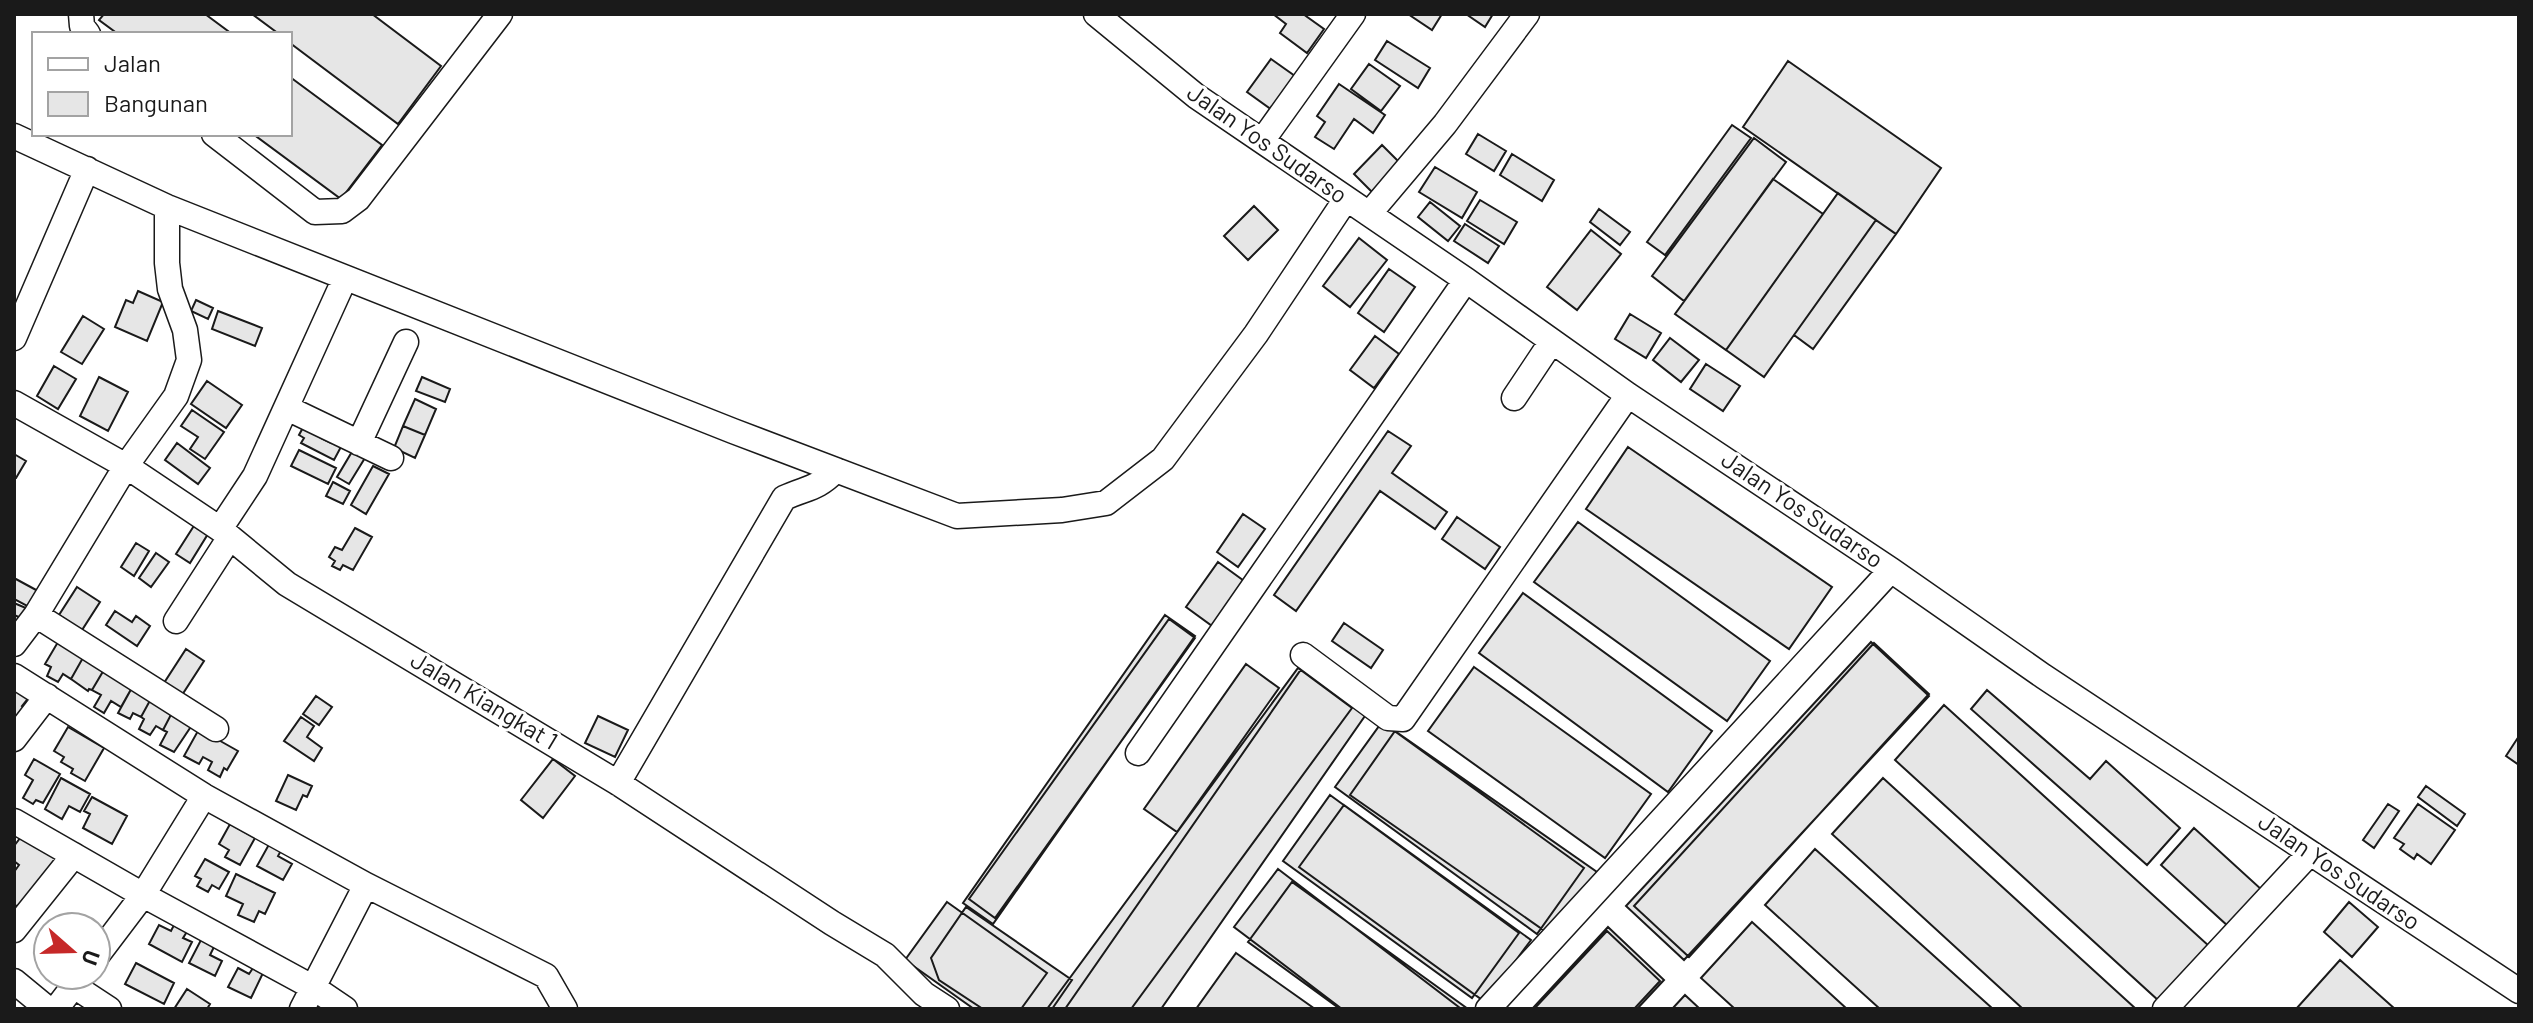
<svg xmlns="http://www.w3.org/2000/svg" width="2533" height="1023" font-family="Barlow,sans-serif">
	<style>
		.building { fill: #e6e6e6; stroke: #1a1a1a; stroke-width: 2 }
		.lines { fill: none; stroke-linecap: round; stroke-linejoin: round }
		.minor-casing { stroke: #1a1a1a; stroke-width: 27 }
		.minor { stroke: #fff; stroke-width: 24 }
		.labels { text-anchor: middle; stroke-width: 6; stroke-linejoin: round; paint-order: stroke }
		.street-label { font-size: 24px; fill: #1a1a1a; stroke: #fff }
	</style>
	<rect width="100%" height="100%" fill="#fff"/>
	<path class="building" d="M104 14H205L232 34H118L99 20Z
		M252 14H372L441 66 398 124 290 43V34H279Z
		M1273 14H1303L1324 29 1307 53 1280 33 1286 24Z
		M1408 14H1442L1432 30Z
		M1466 14H1493L1485 27Z
		M1387 41 1430 68 1418 88 1375 60Z
		M1271 59 1302 81 1279 115 1247 92Z
		M1788 61 1941 168 1896 234 1743 127Z
		M1369 64 1400 86 1381 111 1351 89Z
		M290 77 382 145 341 199 253 134H290Z
		M1339 84 1385 115 1373 133 1354 119 1334 149 1315 137 1325 122 1317 116Z
		M1732 125 1751 138 1665 255 1647 242Z
		M1478 134 1506 151 1494 171 1466 154Z
		M1754 138 1786 162 1684 301 1652 276Z
		M1382 145 1400 163 1372 192 1354 174Z
		M1512 154 1554 180 1542 201 1500 175Z
		M1435 167 1477 192 1462 218 1419 192Z
		M1773 179 1823 214 1726 350 1675 314Z
		M1838 193 1876 220 1764 377 1726 350Z
		M1480 200 1517 222 1504 244 1467 221Z
		M1430 202 1460 226 1448 241 1418 217Z
		M1254 206 1278 230 1248 260 1224 236Z
		M1599 209 1630 232 1620 245 1590 222Z
		M1876 220 1896 234 1813 349 1794 335Z
		M1465 224 1499 246 1488 263 1454 241Z
		M1591 230 1621 254 1577 310 1547 287Z
		M1359 238 1387 260 1350 307 1323 286Z
		M1389 269 1415 287 1384 332 1358 313Z
		M138 291 163 302 147 341 115 327 126 300 133 303Z
		M196 300 213 308 208 319 191 311Z
		M218 311 262 328 255 346 212 329Z
		M1630 314 1661 333 1646 358 1615 339Z
		M83 316 104 329 82 364 61 352Z
		M1375 336 1399 354 1374 388 1350 370Z
		M1670 338 1699 360 1681 382 1653 360Z
		M1706 364 1740 386 1723 411 1690 389Z
		M54 366 76 379 58 409 37 396Z
		M99 377 128 392 108 431 80 416Z
		M422 377 450 389 445 402 416 391Z
		M207 381 242 405 226 428 191 404Z
		M415 399 436 409 425 435 403 426Z
		M192 410 224 432 205 459 190 449 198 437 181 426Z
		M305 424 325 430 321 438 331 443 334 437 343 443 334 460 301 443 304 438 299 435Z
		M403 426 425 435 415 458 394 448Z
		M1388 431 1411 446 1392 473 1447 512 1435 529 1380 491 1296 611 1274 595Z
		M177 443 210 468 198 484 165 460Z
		M356 445 368 453 349 484 337 477Z
		M1628 447 1832 587 1789 649 1586 509Z
		M299 450 336 468 328 484 291 466Z
		M14 454 26 461 16 478H14Z
		M373 466 389 474 366 514 351 505Z
		M333 482 350 491 343 504 326 496Z
		M1243 514 1265 529 1238 567 1217 552Z
		M1457 517 1500 547 1485 569 1442 539Z
		M197 521 211 529 190 563 176 554Z
		M1578 522 1770 661 1727 721 1534 582Z
		M355 528 372 537 353 570 343 565 340 570 332 566 335 561 329 557 335 547 342 550Z
		M136 543 149 551 134 576 121 567Z
		M156 553 169 562 151 587 139 578Z
		M1218 562 1251 586 1219 631 1186 607Z
		M14 578 38 591 29 607 14 599Z
		M77 587 100 602 82 630 64 626 68 621 59 615Z
		M1523 593 1712 731 1668 792 1479 653Z
		M14 603 33 611 28 621 14 615Z
		M115 611 132 622 136 616 150 626 137 646 106 625Z
		M1165 615 1195 636 993 924 963 903Z
		M1169 619 1195 638 995 918 969 899Z
		M1344 623 1383 650 1371 668 1332 641Z
		M58 642 84 656 71 679 63 674 58 682 47 676 51 667 45 664Z
		M1871 642 1929 696 1684 960 1626 906Z
		M1874 643 1929 694 1689 957 1634 906Z
		M186 649 204 661 182 695 164 683Z
		M84 656 105 668 92 690 89 689 88 691 71 679Z
		M1246 664 1279 688 1177 832 1144 809Z
		M1474 667 1651 794 1605 858 1428 731Z
		M105 668 134 684 121 707 111 701 104 713 94 707 101 695 92 690Z
		M1298 668 1352 708 1131 1009H1047Z
		M1302 668 1367 713 1161 1009H1065Z
		M134 684 153 695 141 717 133 713 130 719 118 713Z
		M14 687 31 695 22 706 30 712 14 727Z
		M1987 690 2090 779 2106 761 2180 828 2147 865 1971 709Z
		M153 695 175 707 163 730 156 726 150 735 139 729 144 719 141 717Z
		M316 696 332 707 319 725 303 714Z
		M1944 705 2209 946 2159 1001 1895 760Z
		M175 707 196 719 174 752 160 745 167 732 163 730Z
		M598 716 628 730 615 757 585 743Z
		M301 717 314 726 307 737 322 748 314 761 284 741Z
		M1382 722 1584 868 1537 934 1335 787Z
		M68 727 104 748 85 781 71 773 73 769 61 762 64 757 54 751Z
		M199 729 238 751 227 770 224 768 220 777 208 770 212 762 203 757 199 764 184 756Z
		M1395 731 1597 872 1552 936 1350 795Z
		M2519 736V765L2506 756Z
		M34 759 60 774 43 803 36 800 33 804 23 798 33 780 25 775Z
		M553 759 575 776 543 818 521 800Z
		M288 775 312 786 307 797 303 795 296 810 276 801Z
		M61 778 90 794 80 812 69 806 62 819 45 809Z
		M1883 778 2136 1009H2023L1832 834Z
		M2426 786 2465 814 2457 826 2418 797Z
		M1330 795 1519 933 1472 998 1283 861Z
		M92 797 127 816 112 844 83 828 90 814 84 811Z
		M2388 804 2399 811 2374 848 2363 840Z
		M2418 804 2455 830 2431 864 2417 854 2414 859 2400 849 2404 844 2394 838Z
		M1344 805 1531 940 1485 1002 1299 867Z
		M230 824 255 838 240 865 225 857 229 850 219 844Z
		M2194 828 2262 890 2229 927 2161 865Z
		M24 833 57 858 19 908 14 904V872L19 865 14 861V846Z
		M272 839 284 845 278 856 292 864 283 880 257 866Z
		M1815 849 1993 1009H1880L1765 905Z
		M205 859 229 872 219 889 212 885 208 892 197 886 201 879 195 876Z
		M1278 869 1460 1008V1009H1342L1234 927Z
		M236 874 275 893 265 914 259 911 254 922 238 915 243 904 226 896Z
		M1292 882 1468 1009H1340L1248 942Z
		M947 902 1047 973 1021 1009H974L905 960Z
		M2349 902 2378 927 2352 957 2324 932Z
		M966 907 1072 980 1052 1009H983L939 980 931 958Z
		M1752 922 1847 1009H1735L1701 978Z
		M175 923 188 930 183 938 192 942 182 962 149 944 159 925 171 931Z
		M1608 927 1664 980 1637 1009H1532Z
		M1607 931 1660 981 1634 1009H1534Z
		M202 938 215 945 210 955 222 961 215 976 189 963Z
		M1236 953 1315 1009H1196Z
		M2340 960 2395 1009H2296Z
		M136 963 174 983 164 1004 125 984Z
		M238 968 249 974 253 968 263 973 251 998 228 987Z
		M187 989 210 1004 207 1009H174Z
		M1685 995 1700 1009H1672Z"/>
	<g class="lines">
		<defs>
			<path id="minor" d="M81 14 82 26 88 34
				M1096 14 1196 96 1466 280 1628 395 1891 570 2043 676 2519 991
				M214 134 315 212 342 211 358 199 500 14
				M14 136 167 207 733 431 957 516 1062 510 1106 503 1163 459 1256 334 1346 199
				M1262 141 1353 14
				M1369 214 1445 124 1527 14
				M14 338 87 169
				M1514 398 1552 341
				M14 403 126 466 220 529 287 584 618 783 832 923 885 955 924 994 947 1009
				M287 408 391 458
				M359 443 406 342
				M220 529 255 476 345 278
				M36 615 216 729
				M176 621 230 537
				M14 644 36 615 126 466 176 396 189 360 185 330 170 289 167 263V207
				M1303 655 1388 718 1403 719 1628 395
				M14 676 204 796 366 885 546 976 565 1009
				M14 739 47 696
				M1138 753 1466 280
				M618 783 784 498C808 487 816 490 836 470
				M14 821 143 895 314 988 345 1009
				M14 930 74 855
				M96 957 143 895 204 796
				M14 981 48 1009
				M74 986 109 1009
				M56 1009 82 975
				M302 1009 366 885
				M1488 1009 1891 570
				M2165 1009 2310 853"/>
		</defs>
		<use href="#minor" class="minor-casing"/>
		<use href="#minor" class="minor"/>
	</g>
	<g class="labels">
		<g class="street-label">
			<text transform="translate(1267 144) rotate(35)" y="8">Jalan Yos Sudarso</text>
			<text transform="translate(1802 510) rotate(34)" y="8">Jalan Yos Sudarso</text>
			<text transform="translate(484 701) rotate(31)" y="8">Jalan Kiangkat 1</text>
			<text transform="translate(2339 872) rotate(34)" y="8">Jalan Yos Sudarso</text>
		</g>
	</g>
	<rect width="2533" height="1023" fill="none" stroke="#1a1a1a" stroke-width="32"/>
	<rect x="32" y="32" width="260" height="104" fill="#ffffff" stroke="#a3a3a3" stroke-width="2"/>
	<rect x="48" y="58" width="40" height="12" fill="#ffffff" stroke="#a3a3a3" stroke-width="2"/>
	<text x="104" y="72" font-size="24" fill="#1a1a1a">Jalan</text>
	<rect x="48" y="92" width="40" height="24" fill="#e6e6e6" stroke="#a3a3a3" stroke-width="2"/>
	<text x="104" y="112" font-size="24" fill="#1a1a1a">Bangunan</text>
	<g transform="translate(72 951) rotate(110)"><circle r="38" fill="#ffffff" stroke="#a3a3a3" stroke-width="2"/>
	<path d="M0-6L14 30L0 20L-14 30Z" fill="#c62828"/>
	<text y="-12" font-size="22" font-weight="bold" text-anchor="middle" fill="#1a1a1a">U</text>
	</g>
</svg>
